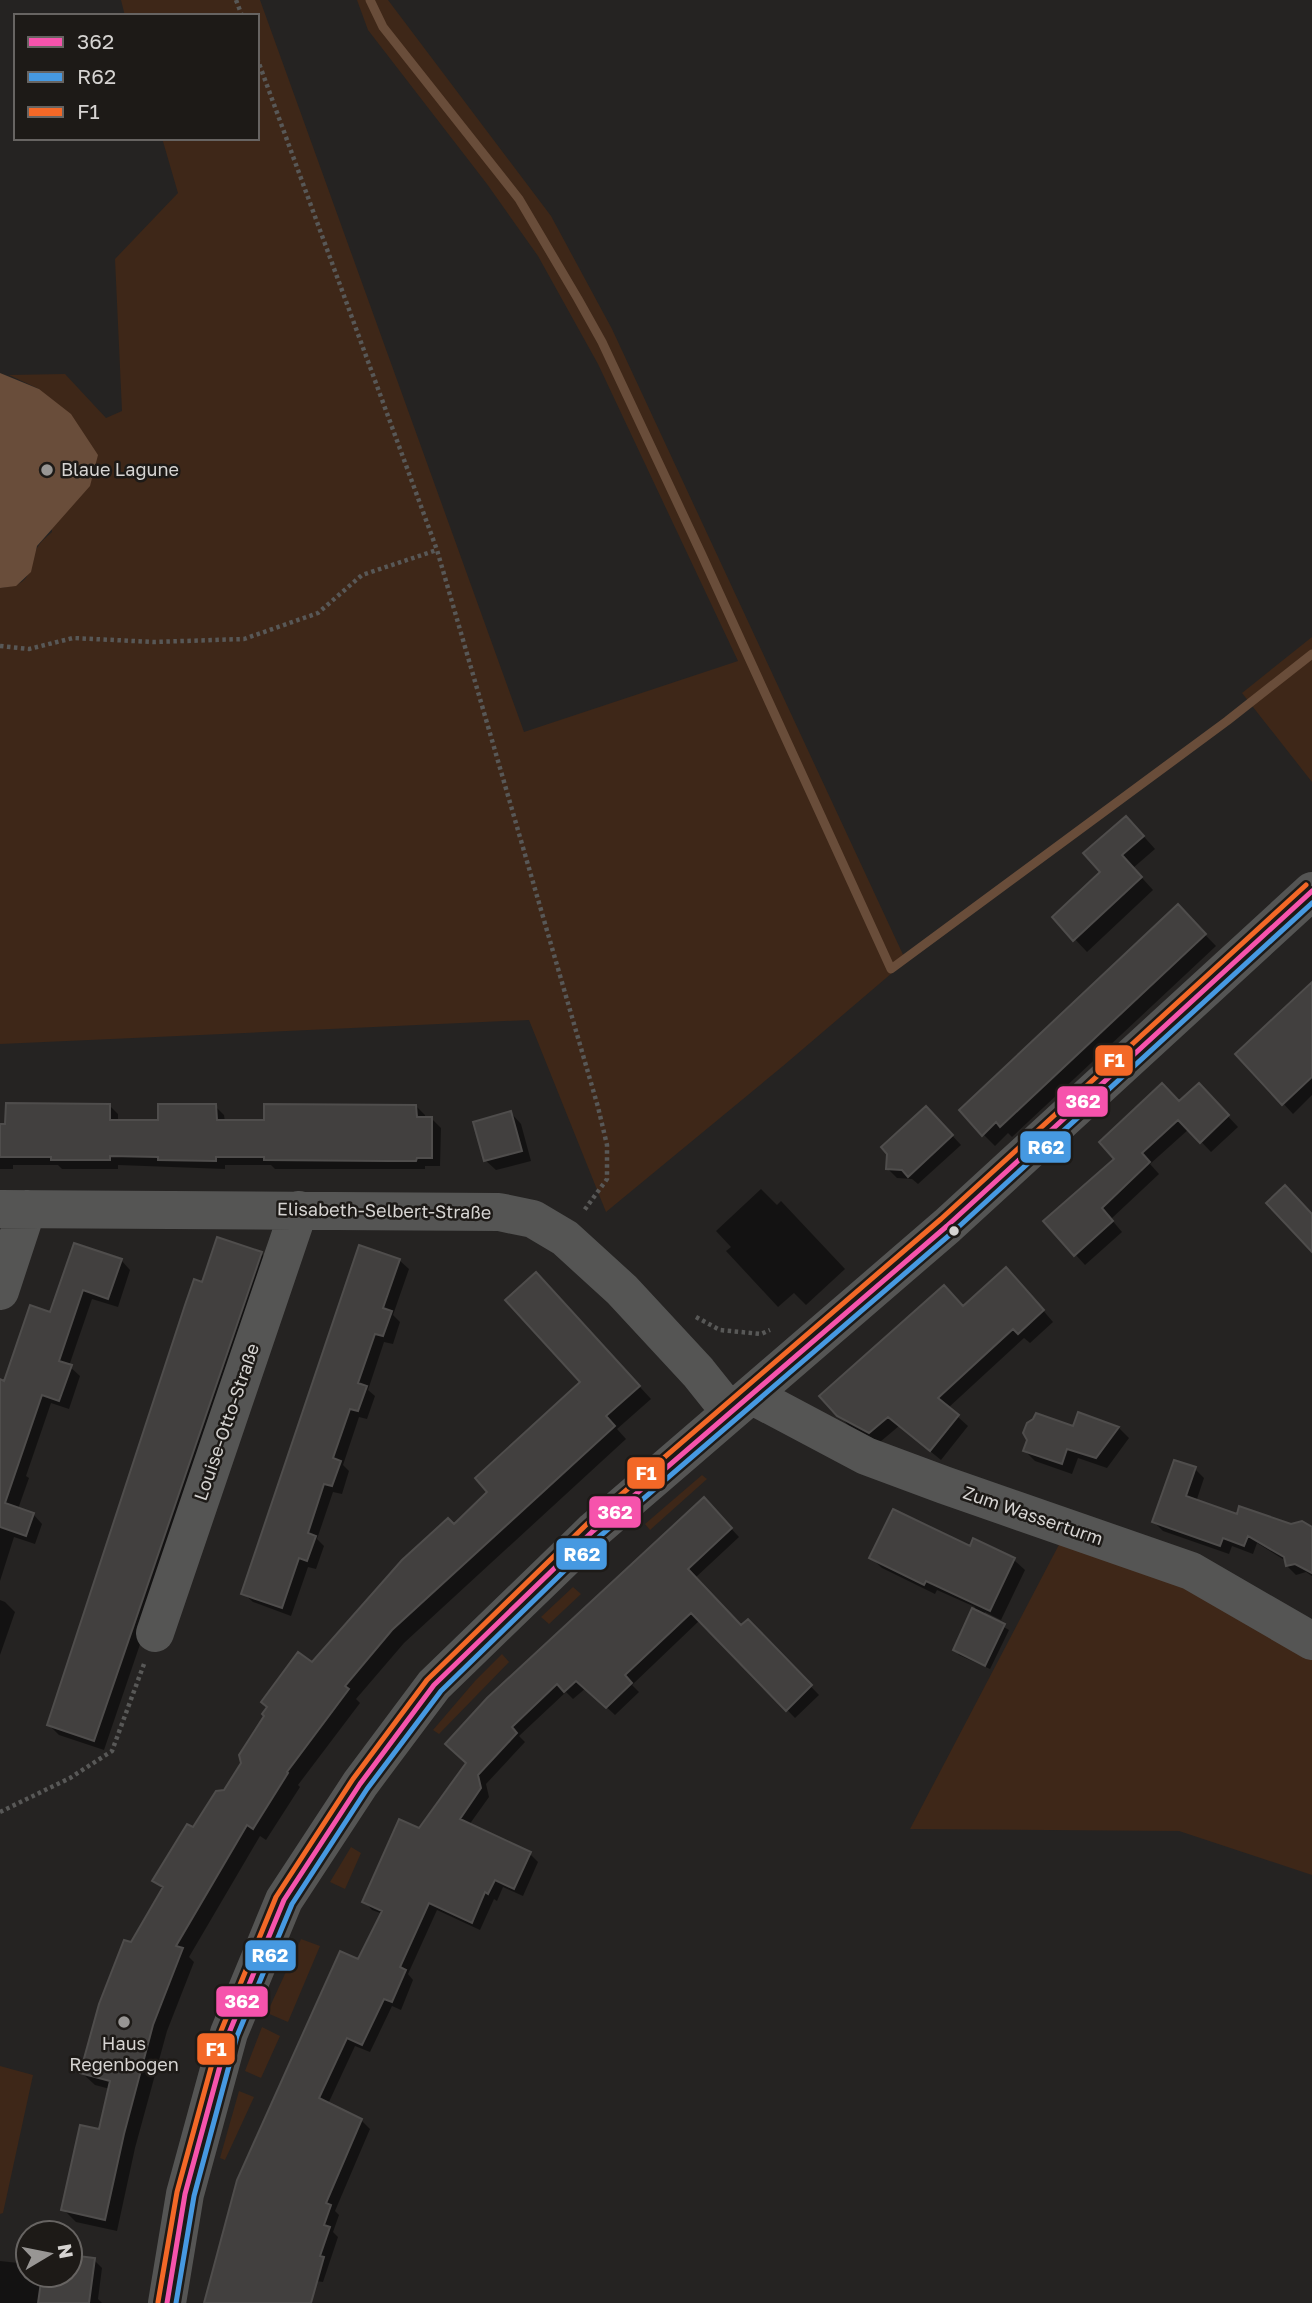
<svg xmlns="http://www.w3.org/2000/svg" width="1312" height="2303" font-family="'Golos Text',sans-serif">
	<style>
		.green { fill: #3e2718 }
		.water { fill: #694d3a }
		.shadow { fill: #0007 }
		.lines { fill: none; stroke-linecap: round; stroke-linejoin: round }
		.stream { stroke: #694d3a; stroke-width: 9 }
		.building { fill: #42403f; stroke: #4f4d4c; stroke-width: 2 }
		.path { stroke: #585857; stroke-width: 4.5; stroke-dasharray: 3.5 3.5; stroke-linecap: butt }
		.minor { stroke: #555554; stroke-width: 38 }
		.bus-1-casing { stroke: #1d1a17; stroke-width: 10 }
		.bus-2-casing { stroke: #1d1a17; stroke-width: 10 }
		.bus-3-casing { stroke: #1d1a17; stroke-width: 10 }
		.bus-1 { stroke: #f653ac; stroke-width: 5 }
		.bus-2 { stroke: #4699e1; stroke-width: 5 }
		.bus-3 { stroke: #f36827; stroke-width: 5 }
		.poi-dot { fill: #989694; stroke: #1d1a17; stroke-width: 2.5 }
		.bus-dot { fill: #d6d4d2; stroke: #1d1a17; stroke-width: 2.5 }
		.labels { text-anchor: middle; stroke-width: 5; stroke-linejoin: round; paint-order: stroke }
		.poi-label { font-size: 18px; fill: #d6d4d2; stroke: #1d1a17; text-anchor: start }
		.street-label { font-size: 18px; fill: #d6d4d2; stroke: #1d1a17 }
		.line-badge { stroke: #1d1a17; stroke-width: 2.5 }
		.badge-label { font-size: 19px; text-anchor: middle; font-weight: bold; fill: #fff }
	</style>
	<rect width="100%" height="100%" fill="#252322"/>
	<path class="green" d="M121 0H260L524 732 738 661 598 364 538 256 487 184 368 30 357 0H388L551 216 612 329 906 961 783 1066 606 1212 529 1020 0 1044V588C40 584 24 565 39 545 42 540 48 536 52 532L39 389 9 375 65 374 106 418 122 411 115 259 178 193 162 138H257V16H125Z
		M1312 637V782L1242 693Z
		M702 1475 707 1479 650 1530 645 1524Z
		M1063 1537 1185 1580 1312 1655V1875L1179 1831 910 1829Z
		M573 1587 581 1594 549 1624 541 1617Z
		M502 1654 509 1662 439 1734 433 1730 475 1681Z
		M351 1847 361 1853 345 1889 330 1882Z
		M301 1939 320 1946 288 2022 267 2013Z
		M262 2027 280 2036 261 2078 245 2071Z
		M0 2066 33 2075 3 2213 0 2214Z
		M239 2091 254 2097 225 2160 220 2158Z"/>
	<path class="water" d="M0 373 39 389 71 414 98 455 90 486 37 546 31 572 16 586 0 588Z"/>
	<path class="shadow" d="M1138 830 1155 849 1133 868 1153 890 1087 952 1054 917 1103 872Z
		M1178 907 1216 946 1012 1137 1008 1133 995 1146 983 1134Z
		M1312 981V1095L1293 1114 1237 1054Z
		M1209 1096 1238 1127 1211 1152 1189 1129 1150 1164 1159 1174 1111 1219 1122 1232 1085 1265 1045 1221 1179 1104Z
		M109 1105 118 1114V1122L160 1121 215 1106 224 1115 225 1122H266L416 1106 425 1115V1119H432L441 1128 440 1166H425V1169H275L271 1165H225V1169L118 1165V1169H62L58 1165H13V1169H0V1126Z
		M511 1113 521 1124 531 1161 496 1170 485 1160Z
		M935 1117 961 1145 918 1184 912 1179 897 1178 888 1169Z
		M761 1189 777 1205 781 1201 845 1269 806 1305 794 1293 778 1307 726 1251 731 1247 716 1231Z
		M261 1253 270 1263 104 1750 59 1735 49 1725 203 1284Z
		M121 1260 130 1270 118 1307 92 1299 69 1366 80 1376 69 1409 51 1403 26 1476 29 1478 18 1509 33 1514 42 1524 35 1544 14 1537 0 1581V1386L5 1383 52 1314Z
		M399 1260 409 1269 393 1315 400 1322 393 1344 384 1342 368 1390 375 1396 367 1419 359 1417 343 1465 349 1471 342 1494 333 1492 317 1539 324 1546 316 1569 308 1567 291 1616 253 1602 243 1593Z
		M1016 1279 1053 1322 1030 1343 1024 1338 948 1408 968 1426 941 1460 899 1426 880 1442 849 1426 838 1414 964 1308Z
		M548 1287 651 1399 617 1429 626 1439 404 1643 356 1699 360 1703 298 1785 300 1787 266 1840 260 1836 189 1957 194 1962 167 2031 135 2148 117 2231 76 2222 63 2209 100 2131 110 2089 95 2085 82 2073 132 1945 163 1889 155 1881 225 1792 313 1665 490 1492 582 1382Z
		M1079 1415 1119 1428 1129 1438 1107 1468 1078 1458 1072 1474 1035 1461 1025 1451 1034 1421 1074 1429Z
		M1195 1469 1204 1478 1196 1502 1238 1516 1312 1529V1576L1306 1572 1296 1575 1287 1566 1286 1561 1257 1543 1253 1554 1232 1546 1229 1554 1163 1531 1154 1522Z
		M712 1508 739 1537 695 1578 742 1628 748 1621 819 1695 795 1718 700 1620 632 1685 639 1692 615 1715 586 1688 573 1699 566 1692 519 1736 525 1742 486 1784 489 1797 469 1825 530 1854 538 1862 523 1896 503 1887 497 1901 494 1899 480 1930 437 1910 408 1974 413 1980 401 2010 392 2006 370 2052 355 2046 328 2104 361 2120 370 2129 335 2211 339 2215 333 2232 338 2237 323 2282 316 2281 310 2303H206L359 1961 383 1914 372 1910 364 1901 468 1764Z
		M974 1541 1014 1560 1025 1570 1001 1620 985 1612 983 1615 1009 1630 990 1669 959 1655 955 1650 975 1607 937 1590 935 1594 882 1568 871 1558 970 1548Z
		M0 1600 5 1602 15 1612 0 1655Z
		M70 2257 94 2260 102 2268 98 2299 102 2303H0V2261L28 2264V2275H70Z"/>
	<g class="lines">
		<path class="stream" d="M370 0 383 27 519 199 578 299 602 342 701 553 891 969 1227 721 1312 654"/>
	</g>
	<path class="building" d="M1126 816 1144 836 1122 855 1142 877 1073 941 1052 917 1100 872 1083 853Z
		M1178 904 1206 934 1000 1127 996 1122 982 1136 959 1110Z
		M1312 982V1077L1282 1105 1235 1054Z
		M1162 1083 1179 1101 1199 1083 1229 1115 1200 1143 1178 1120 1142 1153 1150 1162 1102 1208 1113 1221 1074 1256 1043 1221 1114 1159 1099 1142Z
		M6 1103 110 1104V1120H158V1104H216L217 1120H264V1104L416 1105 417 1117H432V1158H417L416 1161H387L264 1160V1157H216V1161L158 1160V1157L110 1156V1160H51V1157H0V1124H5Z
		M926 1106 953 1135 908 1177 902 1170 886 1169 887 1154 881 1147Z
		M511 1111 522 1151 484 1161 473 1122Z
		M1285 1185 1312 1214V1252L1266 1203Z
		M217 1237 262 1252 94 1741 47 1725 185 1305 194 1279 202 1282Z
		M74 1243 122 1259 108 1299 83 1290 59 1361 72 1365 59 1401 42 1395 5 1503 34 1513 26 1536 0 1527V1379L4 1381 30 1305 50 1312Z
		M359 1245 400 1259 383 1308 392 1311 383 1336 375 1334 358 1383 367 1386 358 1411 350 1409 333 1458 341 1461 332 1486 324 1484 308 1533 316 1536 307 1561 299 1558 282 1608 241 1594Z
		M1006 1267 1044 1310 1018 1334 1013 1329 938 1398 959 1415 930 1451 888 1417 869 1433 837 1416 819 1396 944 1285 963 1306Z
		M536 1272 640 1386 606 1416 615 1426 392 1630 345 1686 349 1689 287 1772 288 1773 253 1829 247 1825 176 1946 183 1948 153 2025 124 2134 105 2220 61 2210 80 2125 99 2129 110 2081 80 2073 99 2004 124 1940 131 1942 163 1887 152 1881 187 1824 193 1827 216 1791 224 1790 241 1763 239 1755 264 1716 262 1714 267 1707 261 1702 298 1652 312 1662 402 1560 448 1518 454 1524 487 1492 475 1478 580 1382 505 1300Z
		M1078 1412 1119 1427 1096 1458 1067 1449 1062 1464 1023 1451 1027 1440 1023 1433 1027 1423 1033 1419 1036 1413 1073 1426Z
		M1174 1460 1196 1467 1186 1496 1237 1514 1239 1506 1291 1524 1302 1521 1312 1527V1573L1295 1564 1286 1566 1284 1557 1248 1536 1244 1546 1223 1538 1220 1546 1152 1522Z
		M704 1497 732 1528 688 1569 741 1625 748 1619 812 1685 786 1711 691 1613 625 1675 632 1683 606 1708 576 1681 564 1692 557 1684 512 1727 517 1733 478 1775 481 1788 460 1819 531 1852 514 1889 495 1880 488 1894 485 1892 472 1923 429 1903 400 1967 406 1970 392 2002 384 1999 362 2045 347 2038 319 2098 362 2119 326 2203 331 2205 324 2225 330 2227 320 2256 324 2257 311 2303H204L237 2180 340 1951 358 1959 382 1911 362 1902 399 1819 419 1828 466 1763 445 1744 487 1698Z
		M893 1509 970 1546 973 1538 1015 1558 990 1611 926 1581 924 1585 869 1558Z
		M972 1608 1005 1624 985 1666 953 1650Z
		M70 2255 95 2258 89 2303H38L42 2275H70Z"/>
	<g class="lines">
		<path class="path" d="M236 0 242 16
			M257 58 437 550 598 1107 607 1145V1179L583 1212
			M0 646 29 649 73 638 154 642 244 639 318 613 362 575 437 550
			M696 1317 720 1330 761 1334 770 1330
			M0 1812 70 1778 112 1751 144 1664"/>
		<path class="minor" d="M0 1209 499 1212 533 1219 565 1238 622 1290 698 1372 730 1412
			M0 1291 27 1209
			M751 1395 866 1456 944 1485 1191 1571 1312 1641
			M155 1633 299 1210
			M167 2303 185 2194 229 2033 284 1900 360 1784 434 1685 593 1531 947 1226 1312 891"/>
		<defs>
			<path id="bus-1" d="M167 2303 185 2194 229 2033 284 1900 360 1784 434 1685 593 1531 947 1226 1312 891"/>
			<path id="bus-2" d="M176 2303 194 2196 237 2036 292 1904 367 1789 441 1691 599 1537 953 1232 1312 903"/>
			<path id="bus-3" d="M158 2302 177 2192 221 2031 276 1897 353 1779 427 1680 587 1524 941 1219 1306 885"/>
		</defs>
		<use href="#bus-1" class="bus-1-casing"/>
		<use href="#bus-2" class="bus-2-casing"/>
		<use href="#bus-3" class="bus-3-casing"/>
		<use href="#bus-1" class="bus-1"/>
		<use href="#bus-2" class="bus-2"/>
		<use href="#bus-3" class="bus-3"/>
	</g>
	<g class="poi-dot">
		<circle cx="47" cy="470" r="7"/>
		<circle cx="124" cy="2022" r="7"/>
	</g>
	<circle class="bus-dot" cx="954" cy="1231" r="6"/>
	<g class="labels">
		<g class="poi-label">
			<text x="61" y="476">Blaue Lagune</text>
			<text x="124" y="2050" text-anchor="middle">Haus<tspan x="124" dy="21">Regenbogen</tspan></text>
		</g>
		<g class="street-label">
			<text transform="translate(384 1211) rotate(1)" y="6">Elisabeth-Selbert-Straße</text>
			<text transform="translate(227 1422) rotate(-71)" y="6">Louise-Otto-Straße</text>
			<text transform="translate(1033 1516) rotate(19)" y="6">Zum Wasserturm</text>
		</g>
	</g>
	<g class="line-badge">
		<rect x="1094" y="1044" width="40" height="33" rx="7" fill="#f36827"/>
		<rect x="1056" y="1085" width="53" height="33" rx="7" fill="#f653ac"/>
		<rect x="1019" y="1130" width="53" height="34" rx="7" fill="#4699e1"/>
		<rect x="626" y="1456" width="40" height="34" rx="7" fill="#f36827"/>
		<rect x="588" y="1495" width="54" height="34" rx="7" fill="#f653ac"/>
		<rect x="555" y="1537" width="53" height="34" rx="7" fill="#4699e1"/>
		<rect x="244" y="1939" width="53" height="33" rx="7" fill="#4699e1"/>
		<rect x="215" y="1985" width="54" height="33" rx="7" fill="#f653ac"/>
		<rect x="196" y="2032" width="40" height="34" rx="7" fill="#f36827"/>
	</g>
	<g class="badge-label">
		<text x="1114" y="1067">F1</text>
		<text x="1083" y="1108">362</text>
		<text x="1046" y="1154">R62</text>
		<text x="646" y="1480">F1</text>
		<text x="615" y="1519">362</text>
		<text x="582" y="1561">R62</text>
		<text x="270" y="1962">R62</text>
		<text x="242" y="2008">362</text>
		<text x="216" y="2056">F1</text>
	</g>
	<rect x="14" y="14" width="245" height="126" fill="#1d1a17" stroke="#676462" stroke-width="2"/>
	<rect x="28" y="37" width="35" height="10" fill="#f653ac" stroke="#676462" stroke-width="2"/>
	<text x="77" y="49" font-size="21" fill="#d6d4d2">362</text>
	<rect x="28" y="72" width="35" height="10" fill="#4699e1" stroke="#676462" stroke-width="2"/>
	<text x="77" y="84" font-size="21" fill="#d6d4d2">R62</text>
	<rect x="28" y="107" width="35" height="10" fill="#f36827" stroke="#676462" stroke-width="2"/>
	<text x="77" y="119" font-size="21" fill="#d6d4d2">F1</text>
	<g transform="translate(49 2254) rotate(80)"><circle r="33" fill="#1d1a17" stroke="#676462" stroke-width="2"/>
	<path d="M0-5L12 26L0 18L-12 26Z" fill="#989694"/>
	<text y="-10" font-size="19" font-weight="bold" text-anchor="middle" fill="#d6d4d2">N</text>
	</g>
</svg>
